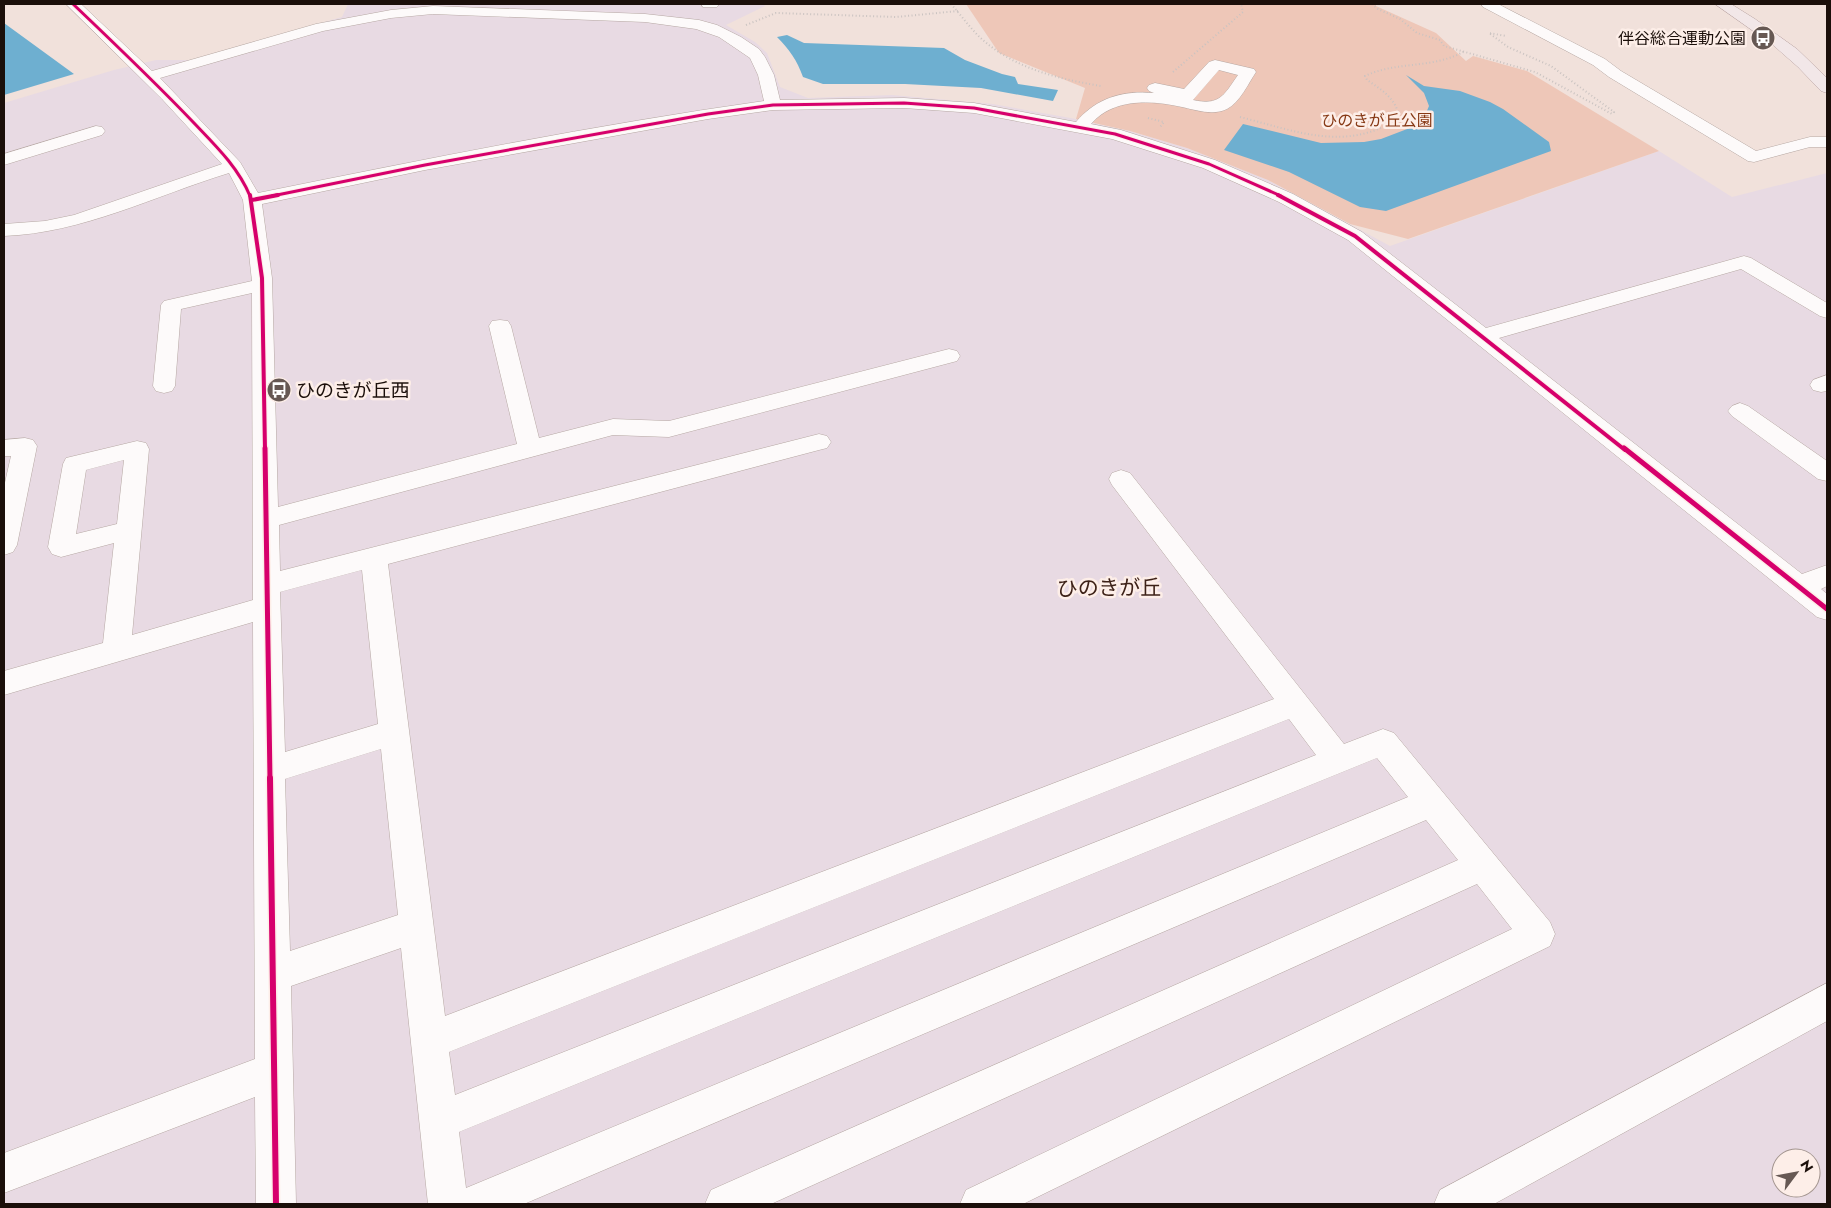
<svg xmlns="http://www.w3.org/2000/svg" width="1831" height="1208" font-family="Jost,'Noto Sans JP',sans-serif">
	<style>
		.industrial { fill: #e8dae3; fill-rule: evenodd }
		.green { fill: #eec7b8 }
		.water { fill: #6eafd0 }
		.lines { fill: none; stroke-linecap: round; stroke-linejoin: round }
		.minor-casing { stroke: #b6a8a3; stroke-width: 1 }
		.major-casing { stroke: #b9a3a2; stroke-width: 1 }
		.path { stroke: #cac3c1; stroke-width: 2; stroke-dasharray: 1 2.5; stroke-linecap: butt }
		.minor { fill: #fdfafa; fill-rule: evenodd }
		.major { fill: #f2e7e8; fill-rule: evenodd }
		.cycleway-far3-casing { stroke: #fdeee8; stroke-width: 5 }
		.cycleway-far2-casing { stroke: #fdeee8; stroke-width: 6 }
		.cycleway-far1-casing { stroke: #fdeee8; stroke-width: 8 }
		.cycleway-casing { stroke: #fdeee8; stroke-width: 9 }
		.cycleway-far3 { stroke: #d6006c; stroke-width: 3 }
		.cycleway-far2 { stroke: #d6006c; stroke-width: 4 }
		.cycleway-far1 { stroke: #d6006c; stroke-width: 5 }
		.cycleway { stroke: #d6006c; stroke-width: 6 }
		.labels { text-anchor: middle; stroke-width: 5; stroke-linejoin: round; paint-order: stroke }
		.far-poi-label { font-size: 16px; fill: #1b0f0a; stroke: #fdeee8; text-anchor: end }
		.far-park-label { font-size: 16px; fill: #873915; stroke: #fdeee8 }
		.poi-label { font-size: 19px; fill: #1b0f0a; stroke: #fdeee8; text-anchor: start }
		.quarter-label { font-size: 21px; fill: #3d2117; stroke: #fdeee8 }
	</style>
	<rect width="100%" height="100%" fill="#f1e1db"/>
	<path class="industrial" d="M348 4H763L765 6 726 25 755 42 767 53 780 87 808 98 892 95 993 104 1076 119 1130 131 1187 148 1268 180 1390 246 1659 151 1732 197 1827 173V1204H4V103L114 70 156 60H191L342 17ZM1781 1158H1811V1188H1781Z"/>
	<path class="green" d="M966 4H1376V6L1436 33 1466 61 1473 56 1527 71 1659 151 1408 239 1350 224 1268 180 1187 148 1130 131 1076 119 1085 88 999 53Z"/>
	<path class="water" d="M4 23 74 74 4 95Z
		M787 35 804 43 944 48 965 60 1002 74 1015 77 1018 84 1058 90 1053 101 981 88 905 84H823L803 77C797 60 789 49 777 37Z
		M1406 75 1424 86 1460 91 1490 102 1503 109 1549 142 1551 151 1386 211 1360 207 1289 172 1224 150 1243 124 1321 143 1364 142 1381 139 1415 126 1423 120 1429 106 1424 93Z"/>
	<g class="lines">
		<defs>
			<path id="minor" d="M66 4H81L152 71 316 24 391 10 433 6 645 14 699 20 717 25 741 37 759 49 765 57 774 75 780 100 904 98 974 103 1076 122C1096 98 1123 90 1154 93L1149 91 1147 88 1149 85 1155 83 1184 89 1209 62 1215 60 1254 69 1256 72C1248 84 1240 102 1227 109 1213 116 1196 110 1182 107 1151 100 1113 98 1091 124L1121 130 1215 160 1293 194 1362 232 1486 328 1744 256 1751 258 1827 303V318L1820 316 1741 269 1499 338 1802 574 1827 565V586L1821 589 1827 594V620L1817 617 1348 240 1279 202 1203 168 1112 139 974 113 904 108 773 110 708 119 425 170 262 204 272 278 278 507 517 444 489 326 492 321 500 320 508 321 511 326 539 438 613 419 669 421 949 349 957 351 960 356 957 361 669 437 613 435 279 525 280 571 819 434 827 436 831 442 827 448 819 450 388 564 445 1016 1274 699 1112 485 1109 479 1112 473 1121 470 1130 473 1344 744 1383 729 1394 733 1550 922 1555 934 1550 946 1023 1204H960L966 1190 1512 929 1477 884 771 1204H705L711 1190 1458 860 1426 820 524 1204H428L401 948 291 986 296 1204H256L255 1097 4 1193V1153L255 1059 253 622 4 695V671L103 643 114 543 61 557 52 554 48 547 63 464 66 458 137 441 146 443 149 449 132 635 253 600 252 293 181 309 175 386 172 391 164 393 156 391 153 386 161 305 164 301 252 281 243 200 229 173C154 196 83 233 4 236V224L45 221 74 215 222 164 162 99ZM433 14 645 22 696 29 719 37 750 58 758 75 764 101C594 125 426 159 258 193L240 162 160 78 323 31 391 18ZM1219 70 1238 75C1224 95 1220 106 1193 100ZM124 460 117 524 76 534 86 470ZM362 570 378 724 285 752 280 592ZM1289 719 1316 755 455 1095 449 1052ZM381 749 398 915 290 951 285 779ZM1377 758 1408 797 466 1188 459 1132Z
				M701 4H719L717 7H703Z
				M1481 4H1498L1605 59 1621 71 1756 151 1810 137H1827V147H1810L1754 162 1748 161 1609 77 1593 65 1483 7Z
				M96 126 102 127 105 131 102 135 4 165V154Z
				M1827 375V391L1821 392 1813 390 1810 385 1813 380Z
				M1740 403 1748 406 1827 461V481L1818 479 1732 416 1728 411 1732 406Z
				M25 438 33 440 37 446 17 545 13 552 4 555V487L11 456H4V440Z
				M1827 983V1021L1494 1204H1434L1440 1190Z"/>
			<path id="major" d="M1715 4H1731L1755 19 1797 49 1827 78V93L1821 91 1798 67 1773 45Z"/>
		</defs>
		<use href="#minor" class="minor-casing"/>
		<use href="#major" class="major-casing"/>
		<path class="path" d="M951 4C962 16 972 31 984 41 1017 69 1059 79 1101 86
			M1372 4 1378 9 1400 19 1417 33 1440 40 1444 46 1535 72 1612 114 1614 112 1551 66 1508 47 1489 33 1506 36
			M746 25 776 13 896 17 958 11
			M1173 72 1243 12 1241 4
			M1240 117C1296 131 1346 153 1399 118 1397 99 1382 90 1367 80L1365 76C1396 61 1432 69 1463 52
			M1148 118 1164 122 1160 127"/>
		<use href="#minor" class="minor"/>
		<use href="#major" class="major"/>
		<defs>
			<path id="cycleway-far3" d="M73 4C114 43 155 82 194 123 215 145 238 167 250 196
				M272 196 425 165 708 114 773 105 904 103 974 108 1115 134 1209 164 1281 196"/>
			<path id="cycleway-far2" d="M250 195 262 278 265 450
				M1278 195 1355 236 1625 450
				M252 200 278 195"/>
			<path id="cycleway-far1" d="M265 448 270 780
				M1624 448 1827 609"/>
			<path id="cycleway" d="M270 778 276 1204"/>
		</defs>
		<use href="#cycleway-far3" class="cycleway-far3-casing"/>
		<use href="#cycleway-far2" class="cycleway-far2-casing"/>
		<use href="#cycleway-far1" class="cycleway-far1-casing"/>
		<use href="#cycleway" class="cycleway-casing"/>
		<use href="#cycleway-far3" class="cycleway-far3"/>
		<use href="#cycleway-far2" class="cycleway-far2"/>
		<use href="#cycleway-far1" class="cycleway-far1"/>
		<use href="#cycleway" class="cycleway"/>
	</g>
	<defs>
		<symbol id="bus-disc" viewBox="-11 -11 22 22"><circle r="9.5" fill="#665853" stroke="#fdeee8"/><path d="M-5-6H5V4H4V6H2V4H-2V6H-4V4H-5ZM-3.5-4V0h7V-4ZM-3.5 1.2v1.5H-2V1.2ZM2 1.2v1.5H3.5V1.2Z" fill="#fff"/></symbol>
	</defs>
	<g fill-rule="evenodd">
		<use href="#bus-disc" x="1749" y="24" width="28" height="28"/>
		<use href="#bus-disc" x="265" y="376" width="28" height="28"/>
	</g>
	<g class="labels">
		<g class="far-poi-label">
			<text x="1746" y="44">伴谷総合運動公園</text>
		</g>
		<g class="far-park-label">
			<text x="1377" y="126">ひのきが丘公園</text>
		</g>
		<g class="poi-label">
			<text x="296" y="397">ひのきが丘西</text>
		</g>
		<g class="quarter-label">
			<text x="1109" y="595">ひのきが丘</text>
		</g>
	</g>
	<rect width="1831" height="1208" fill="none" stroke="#1b0f0a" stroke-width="10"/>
	<g transform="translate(1796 1173) rotate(58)"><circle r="24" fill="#fdeee8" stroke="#a3958f"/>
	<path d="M0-4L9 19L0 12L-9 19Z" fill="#665853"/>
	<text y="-8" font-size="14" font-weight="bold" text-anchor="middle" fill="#1b0f0a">N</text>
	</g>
</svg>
